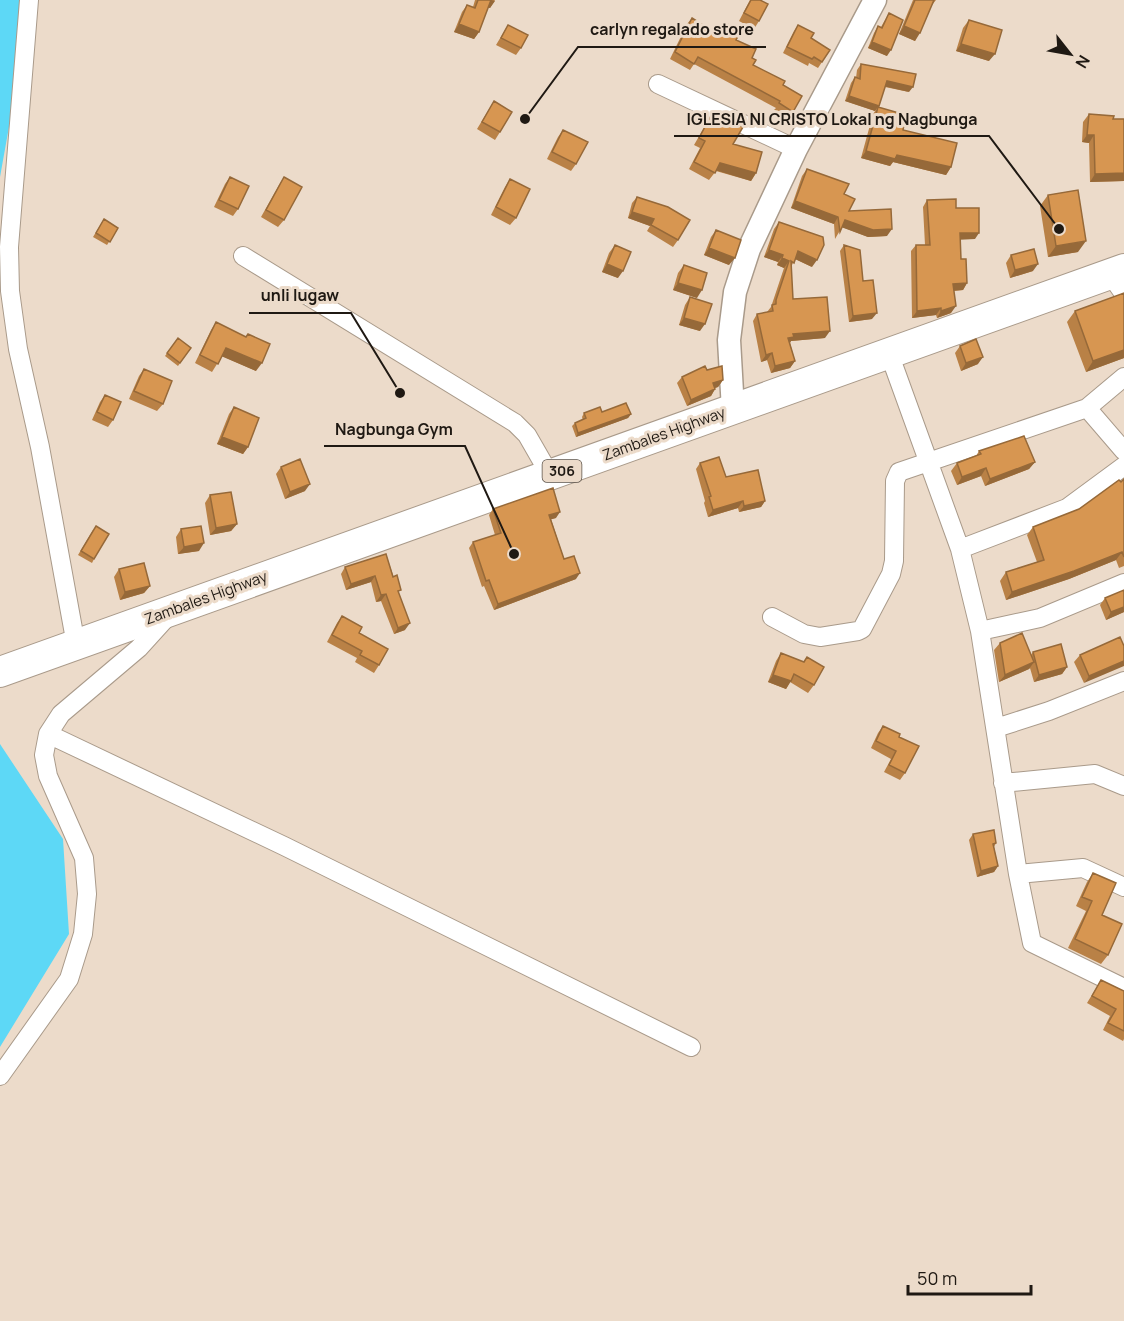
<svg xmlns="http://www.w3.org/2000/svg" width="1124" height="1321" font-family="Manrope,sans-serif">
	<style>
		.water { fill: #5dd8f6 }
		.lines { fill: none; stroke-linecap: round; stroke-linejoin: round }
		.minor-casing { stroke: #a99a8a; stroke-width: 20 }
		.tertiary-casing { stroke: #a99a8a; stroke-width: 25 }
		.primary-casing { stroke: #a99a8a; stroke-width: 32 }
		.minor { stroke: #fff; stroke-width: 18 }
		.tertiary { stroke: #fff; stroke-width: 22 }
		.primary { stroke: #fff; stroke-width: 30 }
		.wall { fill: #b98146 }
		.shaded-wall { fill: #966939 }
		.building { fill: #d79651; stroke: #966939; stroke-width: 1.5 }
		.labels { text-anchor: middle; stroke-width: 6; stroke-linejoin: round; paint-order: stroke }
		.shield { fill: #ecdbca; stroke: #5c534a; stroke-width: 1.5 }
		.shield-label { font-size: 14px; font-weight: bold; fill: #1f1913 }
		.street-label { font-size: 15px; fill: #1f1913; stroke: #ecdbca }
		.leader { fill: none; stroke: #1f1913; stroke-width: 2 }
		.callout-dot { fill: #1f1913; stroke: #ecdbca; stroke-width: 2 }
		.callout-label { font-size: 16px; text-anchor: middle; font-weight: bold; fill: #1f1913; stroke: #ecdbca; stroke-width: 6; stroke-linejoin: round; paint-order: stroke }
	</style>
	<rect width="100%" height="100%" fill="#ecdbca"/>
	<path class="water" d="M0 0H27L14 99 0 177Z
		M0 744 63 839 69 934 0 1047Z"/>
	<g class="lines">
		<defs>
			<path id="minor" d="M29 0 9 247 10 291 18 349 40 447 76 645
				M658 84 796 149
				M243 256 515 423 527 435 550 475
				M1110 274 1124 294
				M889 353 960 549 980 631 1018 874 1032 943 1124 988
				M1087 408 1124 451
				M960 549 1067 508 1124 466
				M772 617 804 634 820 637 858 631 862 629 891 574 894 561 895 481 899 472 1087 408 1124 377
				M980 631 1040 618 1124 583
				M996 728 1049 711 1124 681
				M48 734 284 846 691 1047
				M1003 783 1095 774 1124 786
				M1018 874 1083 868 1124 887
				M0 1076 69 979 83 934 87 894 84 858 48 776 44 755 48 734 61 714 139 648 168 616"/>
			<path id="tertiary" d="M733 410 729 340 735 292 749 249 796 149 875 0"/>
			<path id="primary" d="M0 672 1124 269"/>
		</defs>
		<use href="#minor" class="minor-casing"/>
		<use href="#tertiary" class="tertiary-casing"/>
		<use href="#primary" class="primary-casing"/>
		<use href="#minor" class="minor"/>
		<use href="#tertiary" class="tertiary"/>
		<use href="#primary" class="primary"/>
	</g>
	<path class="wall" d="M475 0H495L490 8 488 7 479 32 474 39 454 32 462 12 467 5 473 7Z
		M750 0H760L759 21 754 29 739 21Z
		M913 0H936L932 5 915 41 899 34Z
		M889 13 887 56 868 48 874 33 878 26 881 27Z
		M692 18 717 34 724 22 736 40 752 58 753 65 783 85 793 112 788 118 774 110 776 108 694 64 690 70 670 59 687 24Z
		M969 20 989 61 956 51 963 28Z
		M508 25 521 48 516 55 496 45Z
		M798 25 811 38 830 50 818 68 809 63 808 66 783 53 794 31Z
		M861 64 909 92 885 87 875 111 845 101 851 83 855 77 856 78 857 70Z
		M494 101 500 132 495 140 477 129Z
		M878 107 903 125V130L951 167 946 175 893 162 890 166 861 158 873 114Z
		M713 112 733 144 756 173 751 181 716 171 709 180 689 169 700 148 694 145Z
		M1089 114 1113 119H1124V181L1090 182 1089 143 1082 142 1083 122Z
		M563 130 576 164 571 171 547 159 558 137Z
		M807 169 844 194 849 211 887 236 868 237 842 227 835 239 834 224 791 208 802 176Z
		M230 177 238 209 233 216 214 207 225 184Z
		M284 177V220L278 227 261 217 279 185Z
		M510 179 516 218 510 225 491 215 505 187Z
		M1048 195 1078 252 1048 257 1040 206Z
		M637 197 678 240 673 247 647 231 650 226 628 218 632 203Z
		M927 200 956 208 975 239H960L961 259 967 283 963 290 954 291 951 313 937 318 936 315 912 318 911 251 916 245H925L923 207Z
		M104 219 118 228 107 245 93 237Z
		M779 222 812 267 795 259 791 267 793 299 825 338 791 341 790 343 795 361 790 368 771 373 767 360 761 362 753 321 757 314 767 312 771 307 784 268 777 265 778 262 764 257 774 229Z
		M716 230 729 265 704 255 711 237Z
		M615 245 618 278 602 272 609 253Z
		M844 245 863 281 872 319 849 322 840 251Z
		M1011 255 1033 271 1010 278 1006 263Z
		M684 265 697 298 673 290 678 273Z
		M1124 293V358L1086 372 1067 322 1075 311Z
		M690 297 700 331 679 325 685 305Z
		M216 322 246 337 248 334 256 371 222 356 212 372 195 363 211 330Z
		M178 338 191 348 178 366 165 356Z
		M960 346 978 364 961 371 955 353Z
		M144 369 163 404 157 411 129 399 139 376Z
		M707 370 723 380 718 387 715 388V389L711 396 687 406 677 383 682 377Z
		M105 395 113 420 108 427 92 420 100 402Z
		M234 407 248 447 243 454 217 444 229 414Z
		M602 412 631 414 628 418 576 437 572 426 575 423 583 420 582 417 584 413Z
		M979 451 1035 462 1029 469 985 486 981 476 957 485 951 471 957 463 976 456Z
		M700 463 726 477 765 501 761 507 739 512 738 508 708 517 704 503 705 501 696 469Z
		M281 467 305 491 285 499 276 474Z
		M1124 479V566L1119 568 1116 560 1069 579 1006 600 1000 581 1006 572 1037 562 1027 535 1033 527 1079 509Z
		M210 495 237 524 231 531 210 535 205 503Z
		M493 509 556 518 551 519 564 559 576 579 494 610 484 586 482 587 469 548 473 542 495 535 489 515Z
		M181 529 199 551 178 554 176 537Z
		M93 530 94 559 92 563 78 555Z
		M386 554 399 593 405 630 394 634 381 601 376 602 371 582 346 590 341 574 345 567Z
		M119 569 150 586 144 593 120 600 114 577Z
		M1105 598 1124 612 1106 620 1100 605Z
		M342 616 359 633 379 665 374 673 355 662 357 658 327 642 337 623Z
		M1120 637 1084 683 1074 662 1080 655Z
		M1000 643 1031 655 1033 652 1067 667 1062 674 1034 682 1030 668 1029 669 999 682 994 650Z
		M781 653 803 662 807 657 814 685 808 693 790 682 786 689 768 682 776 661Z
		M883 726 899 737 905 773 900 780 884 772 891 759 871 748 878 733Z
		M973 834 996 843 994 847 998 866 994 872 977 877 969 840Z
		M1093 873 1108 955 1101 964 1068 948 1086 911 1076 906 1087 882Z
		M1101 980 1124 991V1039L1123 1041 1103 1030 1110 1016 1087 1003Z"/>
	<path class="shaded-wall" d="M491 0 495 1 490 8 486 7Z
		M459 24 479 32 474 39 454 32Z
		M904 26 920 33 915 41 899 34Z
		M872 42 891 50 887 56 868 48Z
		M961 44 995 54 989 61 956 51Z
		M887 81 913 87 909 92 883 86Z
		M849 96 879 106 875 111 845 101Z
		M1087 135H1094L1089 143 1082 142Z
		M866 151 897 155 951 167 946 175 893 162 890 166 861 158Z
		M720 163 756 173 751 181 715 170Z
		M1124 173V181L1090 182 1095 174Z
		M795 201 838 217 834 224 791 208Z
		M632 212 654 219 650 226 628 218Z
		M845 220 892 229 887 236 868 237 841 227Z
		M960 233H979L975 239 955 240Z
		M1086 241 1078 252 1048 257 1056 246Z
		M709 248 735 258 729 265 704 255Z
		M769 250 783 255 778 262 764 257Z
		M798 251 817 260 812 267 793 258Z
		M782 258 789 261 784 268 777 265Z
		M607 264 623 271 618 278 602 272Z
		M1038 264 1033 271 1010 278 1015 270Z
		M678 283 702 290 697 298 673 290Z
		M967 283 963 290 949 291 953 284Z
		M956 306 951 313 937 318 941 311Z
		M941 308 936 315 912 318 917 311Z
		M877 313 872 319 849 322 853 316Z
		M684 318 705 324 700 331 679 325Z
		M830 331 825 338 791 341 789 344 788 338 793 334Z
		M226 348 262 363 256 371 221 356Z
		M1124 350V358L1086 372 1093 361Z
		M772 353 767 360 761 362 766 355Z
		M983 357 978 364 961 371 966 363Z
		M795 361 790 368 771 373 775 366Z
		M723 380 718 387 708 390 713 383Z
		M715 389 711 396 687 406 691 400Z
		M631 414 628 418 576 437 578 433Z
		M222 437 248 447 243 454 217 444Z
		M1035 462 1029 469 985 486 990 479Z
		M986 468 981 476 957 485 962 477Z
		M310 484 305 491 285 499 290 492Z
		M743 501 738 508 708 517 713 510Z
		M765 501 761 507 739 512 744 506Z
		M560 512 556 518 545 521 549 515Z
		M237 524 231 531 210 535 216 528Z
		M204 543 199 551 178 554 184 547Z
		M1122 552 1116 560 1069 579 1006 600 1012 592Z
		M580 573 576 579 494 610 498 604Z
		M375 576 371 582 346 590 351 584Z
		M150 586 144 593 120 600 125 592Z
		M386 594 381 601 376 602 381 595Z
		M1124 607V612L1106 620 1111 612Z
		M410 623 405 630 394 634 398 628Z
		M1124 661V666L1084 683 1089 676Z
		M1034 662 1029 669 999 682 1005 675Z
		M1067 667 1062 674 1034 682 1039 675Z
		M773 675 791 681 786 689 768 682Z
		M998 866 994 872 977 877 981 871Z"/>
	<path class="building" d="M478 0H491L479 32 459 24 467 5 475 8Z
		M751 0H760L768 4 759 21 744 13Z
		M915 0H934L920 33 904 26Z
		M889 13 903 20 891 50 872 42 878 26 882 28Z
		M692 18 718 35 724 22 741 31 736 40 756 49 752 58 756 60 753 65 785 81 783 85 802 96 793 112 779 103 780 101 698 57 694 64 675 52Z
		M969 20 1002 30 995 54 961 44Z
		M508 25 528 35 521 48 501 38Z
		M798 25 814 33 811 38 830 50 822 62 814 57 812 59 787 47Z
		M861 64 916 74 913 87 887 81 879 106 849 96 855 77 860 79Z
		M494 101 512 112 500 132 482 122Z
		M878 107 906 115 903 125H904L903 130 957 143 951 167 897 155 895 159 866 151Z
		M713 112 743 127 733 144 762 152 756 173 720 163 715 173 694 162 705 141 699 138Z
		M1089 114 1114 116 1113 119H1124V173L1095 174 1094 135H1087Z
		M563 130 588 142 576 164 552 152Z
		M807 169 849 184 844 194 855 199 849 211 891 209 892 229 873 230 845 220 840 232 838 217 795 201Z
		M230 177 249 186 238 209 219 200Z
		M284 177 302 187 284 220 266 210Z
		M510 179 530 189 516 218 496 207Z
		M1078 190 1086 241 1056 246 1048 195Z
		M637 197 668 207 690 220 678 240 651 225 654 219 632 212Z
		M956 199V208H979V233H960L961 259H966L967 283 953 284 956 306 941 311V308L917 311 916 245H930L927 200Z
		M104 219 118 228 110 242 96 233Z
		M779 222 823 237 824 245 817 260 798 251 794 263 791 261 793 299 827 297 830 331 793 334 794 337 788 338 795 361 775 366 772 353 766 355 757 314 773 311 772 305 776 304V300L789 261 782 258 783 255 769 250Z
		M716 230 741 240 735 258 709 248Z
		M615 245 631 252 623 271 607 264Z
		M844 245 860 250 863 281 873 280 877 313 853 316Z
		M1034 249 1038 264 1015 270 1011 255Z
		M684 265 707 273 702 290 678 283Z
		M1124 293V350L1093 361 1075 311Z
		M690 297 712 304 705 324 684 318Z
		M216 322 246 337 248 334 270 344 262 363 226 348 218 364 200 355Z
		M178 338 191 348 180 363 167 353Z
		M976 339 983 357 966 363 960 346Z
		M705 366 707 370 722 366 723 380 713 383 715 389 691 400 682 377Z
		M144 369 172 381 163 404 134 391Z
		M105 395 121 402 113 420 97 412Z
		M626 403 631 414 578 433 575 423 586 418 584 413 600 407 602 412Z
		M234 407 259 418 248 447 222 437Z
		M1024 436 1035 462 990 479 986 468 962 477 957 463 981 454 979 451Z
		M719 457 726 477 758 470 765 501 744 506 743 501 713 510 709 497 711 496 700 463Z
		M300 459 310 484 290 492 281 467Z
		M1124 479V557L1122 552 1074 571 1012 592 1006 572 1044 560 1033 527 1079 509 1119 480 1121 482Z
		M553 488 560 512 549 515 564 559 574 556 580 573 498 604 489 580 486 581 473 542 501 533 493 509Z
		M231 492 237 524 216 528 210 495Z
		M96 526 109 534 94 559 81 551Z
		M201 526 204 543 184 547 181 529Z
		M386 554 393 577 397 575 401 590 398 591 410 623 398 628 386 594 381 595 375 576 351 584 345 567Z
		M144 563 150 586 125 592 119 569Z
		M1124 590V607L1111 612 1105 598Z
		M342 616 362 627 359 633 388 649 379 665 360 655 362 651 332 635Z
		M1022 633 1034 662 1005 675 1000 643Z
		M1120 637 1124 646V661L1089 676 1080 655Z
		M1061 644 1067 667 1039 675 1033 652Z
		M781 653 804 662 807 657 824 667 814 685 794 674 791 681 773 675Z
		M883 726 900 734 899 737 919 746 905 773 889 765 896 751 876 741Z
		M994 830 996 843 993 844 998 866 981 871 973 834Z
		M1093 873 1116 883 1102 915 1122 924 1108 955 1075 939 1092 901 1082 897Z
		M1101 980 1124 991V1031L1108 1023 1116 1009 1092 996Z"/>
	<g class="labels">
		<rect class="shield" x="542.5" y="460" width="39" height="22" rx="4.5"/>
		<g class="shield-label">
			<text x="562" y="476">306</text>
		</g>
		<g class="street-label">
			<text transform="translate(664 434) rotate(-20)" y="5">Zambales Highway</text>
			<text transform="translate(206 598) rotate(-20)" y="5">Zambales Highway</text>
		</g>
	</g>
	<path class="leader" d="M525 119L578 47H766M1059 229L989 136H674M400 393L351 313H249M514 554L465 446H324"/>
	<g class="callout-dot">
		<circle cx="525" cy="119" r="6"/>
		<circle cx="1059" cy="229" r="6"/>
		<circle cx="400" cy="393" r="6"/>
		<circle cx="514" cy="554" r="6"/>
	</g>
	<g class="callout-label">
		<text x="672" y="35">carlyn regalado store</text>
		<text x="832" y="125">IGLESIA NI CRISTO Lokal ng Nagbunga</text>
		<text x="300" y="301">unli lugaw</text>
		<text x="394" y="435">Nagbunga Gym</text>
	</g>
	<g transform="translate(1070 54) rotate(121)" stroke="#ecdbca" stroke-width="4.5" paint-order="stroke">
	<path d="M0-4.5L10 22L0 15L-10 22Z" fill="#1f1913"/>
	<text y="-9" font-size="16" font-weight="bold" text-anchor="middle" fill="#1f1913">N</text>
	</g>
	<path d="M908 1285v9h123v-9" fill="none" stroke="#1f1913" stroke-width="3"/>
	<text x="917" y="1285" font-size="18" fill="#1f1913" stroke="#ecdbca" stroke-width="4.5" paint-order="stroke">50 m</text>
</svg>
